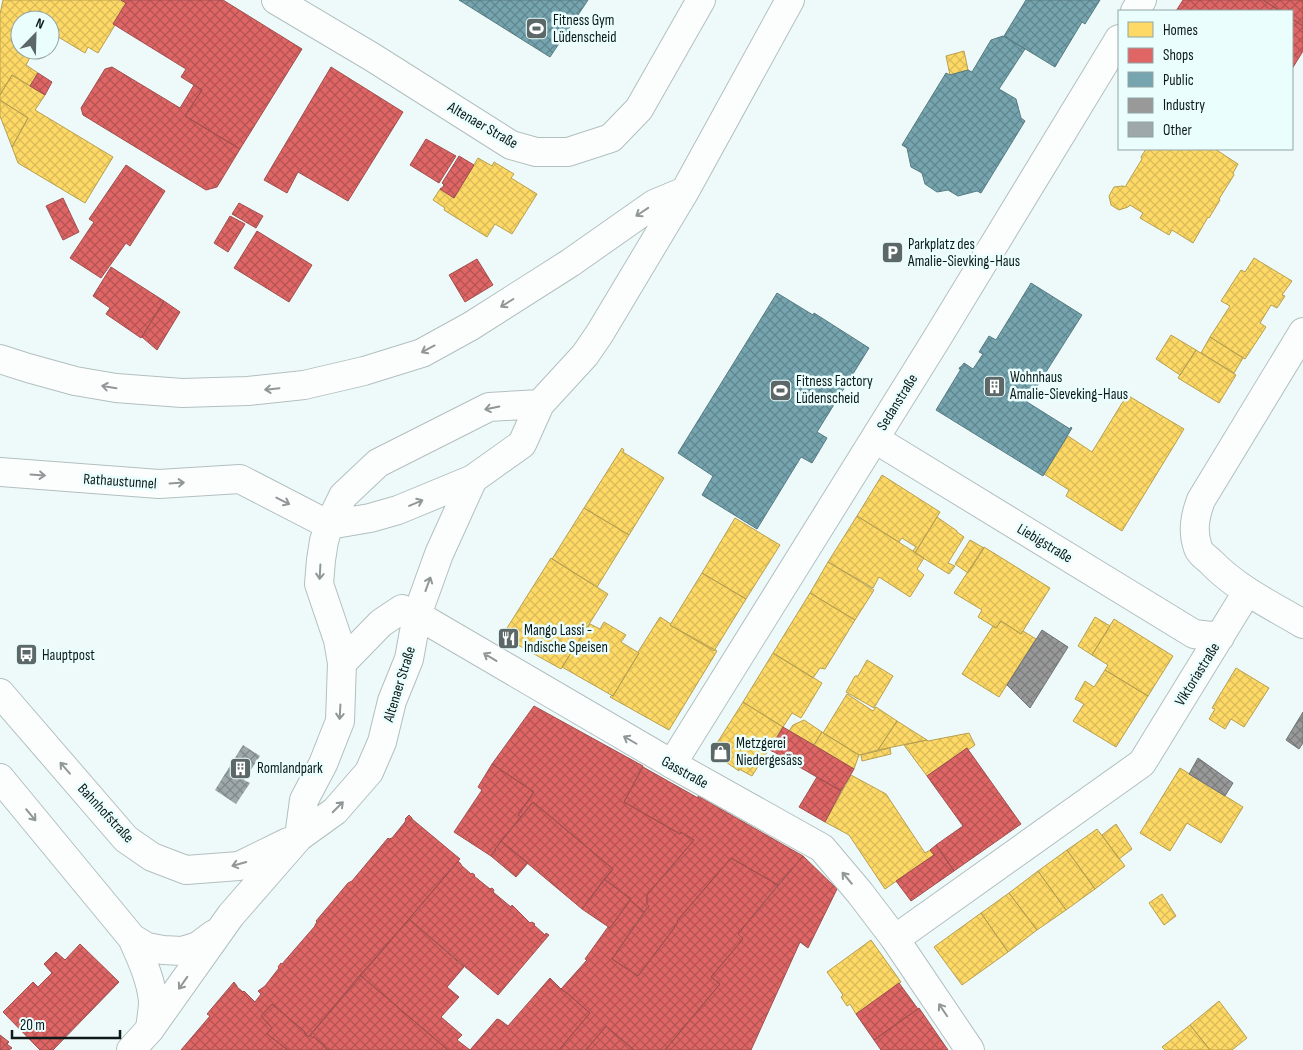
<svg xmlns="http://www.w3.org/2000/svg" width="1303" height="1050" font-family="'Sofia Sans Condensed',sans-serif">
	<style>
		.homes { fill: url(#homes-cross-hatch); stroke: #b7a04f }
		.shops { fill: url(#shops-cross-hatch); stroke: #a14f4f }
		.public { fill: url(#public-cross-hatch); stroke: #577b82 }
		.industry { fill: url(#industry-cross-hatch); stroke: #6f7373 }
		.building { fill: url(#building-cross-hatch) }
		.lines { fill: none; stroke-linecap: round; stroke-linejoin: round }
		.minor-casing { stroke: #b3bfbf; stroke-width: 30 }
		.tertiary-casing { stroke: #b3bfbf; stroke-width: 30 }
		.secondary-casing { stroke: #b3bfbf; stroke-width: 30 }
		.minor { stroke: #fcfefe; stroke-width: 28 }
		.tertiary { stroke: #fcfefe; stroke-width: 28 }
		.secondary { stroke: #fcfefe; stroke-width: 28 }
		.oneway { stroke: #919797 }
		.labels { text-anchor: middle; stroke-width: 5; stroke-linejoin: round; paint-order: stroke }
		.poi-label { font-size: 15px; fill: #0e1a1a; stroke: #eafefe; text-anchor: start }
		.street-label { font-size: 15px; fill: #0e1a1a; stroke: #eafefe }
	</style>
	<defs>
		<pattern id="homes-cross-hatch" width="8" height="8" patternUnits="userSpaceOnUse" patternTransform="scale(1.25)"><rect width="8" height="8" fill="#ffd966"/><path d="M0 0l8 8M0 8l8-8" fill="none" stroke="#d9ba58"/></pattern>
		<pattern id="shops-cross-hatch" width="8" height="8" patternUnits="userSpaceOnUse" patternTransform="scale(1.25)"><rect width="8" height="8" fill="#e06666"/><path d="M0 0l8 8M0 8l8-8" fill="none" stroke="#b45353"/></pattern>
		<pattern id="public-cross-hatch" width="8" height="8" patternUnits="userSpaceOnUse" patternTransform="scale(1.25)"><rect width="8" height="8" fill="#76a5af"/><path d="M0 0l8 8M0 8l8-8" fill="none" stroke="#5f868e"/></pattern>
		<pattern id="industry-cross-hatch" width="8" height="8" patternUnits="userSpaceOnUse" patternTransform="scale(1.25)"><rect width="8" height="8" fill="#999"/><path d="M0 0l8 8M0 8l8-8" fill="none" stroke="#7b7c7c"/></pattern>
		<pattern id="building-cross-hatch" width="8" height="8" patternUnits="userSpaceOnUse" patternTransform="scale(1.25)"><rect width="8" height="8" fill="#9ea8aa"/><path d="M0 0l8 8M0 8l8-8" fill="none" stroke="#7f888a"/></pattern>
	</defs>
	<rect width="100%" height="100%" fill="#eefafa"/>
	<path class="homes" d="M3 0H121L126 3 113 24 115 25 98 53 88 47 85 53 50 32V20H20V50H34L26 65 38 73 30 86 12 75 0 95V14Z
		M964 51 968 70 950 75 946 56Z
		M12 75 45 95 35 110 113 157 85 203 18 163 12 147 28 118 0 100V95Z
		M0 100 28 118 12 147 0 116Z
		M1146 149H1215L1238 164 1233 173 1234 175 1219 199 1220 200 1209 218 1208 217 1193 243 1172 230 1169 235 1140 218 1143 213 1130 205 1128 207 1119 210 1111 205 1109 196 1114 187 1123 186 1125 187 1142 159 1141 157Z
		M478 158 492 166 494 162 514 174 511 178 537 194 512 234 495 224 487 237 444 210 445 208 433 200 440 189 454 198Z
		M1254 258 1292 281 1282 295 1285 296 1277 308 1271 305 1260 323 1266 327 1245 359 1210 337 1230 306 1221 301 1241 270 1245 272Z
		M1171 335 1196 350 1180 375 1156 359Z
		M1210 337 1243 358 1234 373 1201 353Z
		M1196 350 1236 375 1219 403 1178 378Z
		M1127 395 1184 429 1122 531 1066 496 1069 490 1044 474 1068 436 1092 452Z
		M622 448 624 450 623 452 664 478 629 535 584 508Z
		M882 475 940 512 915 553 913 551 916 547 902 538 899 542 857 516Z
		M584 508 629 535 597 587 552 559Z
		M857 516 924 558 917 569 924 575 910 597 879 577 873 588 828 562Z
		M937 517 957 531V532L964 537 948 563 955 566 949 574 915 553Z
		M735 518 780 545 746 599 702 573Z
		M970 540 984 548 968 573 955 564Z
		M984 547 1050 588 1021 634 1001 621 996 628 978 617 982 610 954 593Z
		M551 558 608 594 561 669 502 636Z
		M828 562 874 590 855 620 810 593Z
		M702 573 746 599 714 651 670 625Z
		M810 593 855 620 825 669 820 668 813 678 773 653Z
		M660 617 671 624 670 625 717 651 669 730 610 697 612 695 613 696 639 653 638 652Z
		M1095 617 1110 626 1092 655 1078 646Z
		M1114 619 1173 656 1148 696 1105 670 1108 665 1092 655Z
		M1001 621 1021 634 1023 631 1036 639 999 697 962 674 993 626 996 628Z
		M604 622 626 635 621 642 639 653 613 696 562 667 590 624 600 629Z
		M773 653 822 683 801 718 792 713 783 727 743 702Z
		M867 660 893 676 874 708 846 692 855 676H858Z
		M1236 668 1269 688 1244 727 1231 719 1225 729 1209 719 1215 709 1212 708Z
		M1105 670 1148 696 1116 747 1073 721 1084 704 1075 699 1085 681 1094 687Z
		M847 694 873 711 876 707 897 721 878 750 859 755 823 733Z
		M743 702 783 727 752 776 739 769V771L720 758 721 747 717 743Z
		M804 720 822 732 814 745 789 731 793 725Z
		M897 721 927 740 878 750Z
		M822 732 859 755 854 769 814 745Z
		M969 733 975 745 968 750 967 748 927 776 904 745 927 740 928 741Z
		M890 748 891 754 862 761 861 755Z
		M1180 768 1243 807 1221 843 1187 823 1170 851 1140 833Z
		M851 775 886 794 925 853 930 850 934 855 885 889 849 835 825 822Z
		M1116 824 1132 849 1119 859 1102 835Z
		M1097 829 1125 866 1095 889 1067 850Z
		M1067 850 1095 889 1066 910 1038 871Z
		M1038 871 1066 910 1037 930 1009 893Z
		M1009 893 1037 930 1008 952 981 913Z
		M1162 894 1176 916 1164 925 1149 903Z
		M981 913 1008 952 962 985 934 947Z
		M871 940 901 982 856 1014 850 1004 847 1006 841 997 843 995 827 972Z
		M1219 1001 1247 1038 1232 1050H1210L1190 1025Z
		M1190 1025 1210 1050H1165L1162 1047Z"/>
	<path class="shops" d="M121 0H223L302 49 240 149 185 116 202 90 181 77 186 69 113 24 126 3Z
		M1183 0H1263L1280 11H1176Z
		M1263 0H1303V26L1292 19V11H1280Z
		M1292 19 1303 26V51L1292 69Z
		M112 67 180 108 194 85 202 90 185 116 240 149 217 187 206 190 83 115 81 108 105 69Z
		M331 67 403 112 348 201 298 172 287 193 264 180Z
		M38 73 52 82 45 95 30 86Z
		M426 139 456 156 439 183 410 165Z
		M459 156 474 165 454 198 440 189 441 188H442L444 185 442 183Z
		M126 165 165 191 130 246 126 243 101 278 70 258 94 222 89 219Z
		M63 198 79 232 63 240 46 206Z
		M239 203 263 216 256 228 232 214Z
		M230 216 245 224 228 252 214 243Z
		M257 231 312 265 289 302 234 268Z
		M477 259 493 285 465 302 449 275Z
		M111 267 164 301 141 338 106 314 110 308 93 296Z
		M164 301 180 312 157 350 142 337Z
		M534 706 643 766 624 802 680 834 681 832 694 840 647 895V904L649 906 644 912 630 900 631 899 604 879 613 869 533 802 521 817 518 815 534 792 492 764Z
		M783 727 854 769 841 791 770 750Z
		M967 748 1021 824 954 871 936 845 963 826 927 776Z
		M492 764 534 792 518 815 521 817 495 849 496 850 491 856 454 832 482 790 478 787Z
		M643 767 698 798V796L803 856 778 885 731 858 677 921 678 922 672 931 638 976 612 959 649 906 647 904V895L694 840 681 832 680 834 624 802Z
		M817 777 841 791 825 822 799 807Z
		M533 802 613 869 582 909 501 841Z
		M409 815 412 818V819L460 859 309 1037 305 1034V1032L272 1004 261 1016 272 1028 267 1034 288 1050H181L210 1016 207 1014 234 982 237 986V987L243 992 244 991 255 1002 261 994 258 991 265 986 279 968 278 967 281 963 282 964 315 926V925L317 922 316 921 348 883 352 881 388 838 389 839 392 838 405 822 406 819H405Z
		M501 841 528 863 516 877 491 856Z
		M936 845 954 871 911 901 896 881 934 855 930 850Z
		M803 856 837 889 808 948 800 942 751 1050H665L720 984 711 977 743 939 738 934Z
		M731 858 778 885 738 934 743 939 711 977 720 984 665 1050H634L606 1026 586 1050H559L590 1013 568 994 561 989 587 960 585 959 608 927 610 928 630 900 644 912 612 959 638 976 672 931 678 922 677 921Z
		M458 861 461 864V865L471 874 472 873 475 875 474 876 490 889 492 888 494 890 493 892 511 907 512 905 530 923 532 922 535 924 534 925 545 935 546 933 549 935 498 995 409 919Z
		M604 879 631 899 610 928 582 909Z
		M409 919 464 967 447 987 459 997 441 1017 462 1035 457 1040 470 1050H448L360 975Z
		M80 944 119 982 53 1050H40L3 1012 33 982 38 987 52 973 44 964 56 952 65 960Z
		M360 975 448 1050H330L329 1049 328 1050 314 1037 313 1038 310 1035Z
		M550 978 561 989 568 994 590 1013 559 1050H470L497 1019 500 1020 508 1026Z
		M899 983 918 1009 874 1040 856 1014Z
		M272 1004 305 1032V1034L309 1037 310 1035 313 1038 314 1037 324 1045 326 1049 330 1050H288L267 1034 272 1028 261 1016Z
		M919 1008 948 1050H881L874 1040Z
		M606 1026 634 1050H586Z
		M0 1035 9 1042 7 1044 12 1048 9 1050H0Z"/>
	<path class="public" d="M459 0H588L550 57Z
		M1026 0H1100L1085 24 1082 22 1055 67 1004 36Z
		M1003 36 1025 49 999 89 1016 99 1021 118 1025 121 981 193 977 191 958 196 948 190 937 192 925 184 922 173 911 167 907 148 902 145 946 73 950 75 968 70 972 72 991 40Z
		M1031 283 1082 315 1027 402 1070 429 1071 427 1072 428 1043 476 936 410 961 369H959L960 367H961L964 363 973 369 983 354 979 352 989 336 996 340Z
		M777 293 813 315 814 313 869 348 817 432 827 438 812 463 801 457 757 529 702 495 713 476 678 453Z"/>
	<path class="industry" d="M1042 630 1068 647 1030 708 1007 685Z
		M1303 712V743L1299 749 1286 740Z
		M1198 758 1233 783 1225 796 1189 774Z"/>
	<path class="building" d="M243 745 260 756 244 780 250 783 236 804 215 790Z"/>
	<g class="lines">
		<defs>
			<path id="minor" d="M276 0 372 57 511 145 536 152H568L611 138 639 109 701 0
				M1135 11 1142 0
				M1303 332 1201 500C1195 516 1192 531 1198 548 1200 554 1207 558 1211 562 1237 589 1271 605 1303 624
				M875 439 1194 634 1220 637
				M672 764 936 340 1119 39
				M895 939 1142 763 1247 592"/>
			<path id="tertiary" d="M342 663 381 623 402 609 417 615 672 764 822 848 860 893 895 939 970 1050
				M131 1050 150 1029"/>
			<path id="secondary" d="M0 359 28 368 75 381 116 388 182 393 248 391 304 385 364 371 422 353 471 326 570 263 654 204 685 191
				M0 472 159 484 240 479 329 525 370 518 398 510 473 479 522 444 540 404 585 355 600 333 685 191 790 0
				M0 693 126 839 152 857 186 870 239 866 288 842
				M0 778 132 938C141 958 151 979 153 1001 153 1010 151 1020 150 1029
				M299 837 304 800 323 764 340 721 342 663 338 640 319 584 321 560 324 541 329 525 343 496 378 463 489 407 540 404
				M132 938 147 947 163 950 182 951 198 946 214 934
				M150 1029 231 915 299 837 335 811 369 772 382 742 392 701 409 659 417 615 439 554 473 479"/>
		</defs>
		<use href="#minor" class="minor-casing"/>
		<use href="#tertiary" class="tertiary-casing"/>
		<use href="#secondary" class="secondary-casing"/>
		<use href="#minor" class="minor"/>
		<use href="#tertiary" class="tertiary"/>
		<use href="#secondary" class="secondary"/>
	</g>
	<defs><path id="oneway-shaft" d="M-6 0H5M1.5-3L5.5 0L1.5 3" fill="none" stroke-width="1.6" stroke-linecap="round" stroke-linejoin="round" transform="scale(1.25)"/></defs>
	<g class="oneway">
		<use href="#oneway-shaft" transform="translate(642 212) rotate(146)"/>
		<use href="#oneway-shaft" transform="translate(507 303) rotate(148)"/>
		<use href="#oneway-shaft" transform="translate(428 349) rotate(152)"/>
		<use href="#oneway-shaft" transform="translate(109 387) rotate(-171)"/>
		<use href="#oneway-shaft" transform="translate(272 389) rotate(174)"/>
		<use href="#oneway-shaft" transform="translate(492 408) rotate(169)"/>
		<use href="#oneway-shaft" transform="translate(38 475) rotate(4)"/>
		<use href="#oneway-shaft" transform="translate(177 483) rotate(-4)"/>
		<use href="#oneway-shaft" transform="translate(283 501) rotate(27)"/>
		<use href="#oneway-shaft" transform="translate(416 503) rotate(-23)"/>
		<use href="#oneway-shaft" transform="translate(320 572) rotate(93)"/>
		<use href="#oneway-shaft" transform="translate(428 584) rotate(-70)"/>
		<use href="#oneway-shaft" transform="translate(490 657) rotate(-149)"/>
		<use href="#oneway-shaft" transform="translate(340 712) rotate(93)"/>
		<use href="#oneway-shaft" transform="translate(630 740) rotate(-150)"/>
		<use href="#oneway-shaft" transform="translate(65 768) rotate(-131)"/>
		<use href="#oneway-shaft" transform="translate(338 807) rotate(-45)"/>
		<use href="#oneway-shaft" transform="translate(31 815) rotate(50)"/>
		<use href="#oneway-shaft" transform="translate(239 864) rotate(164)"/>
		<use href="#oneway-shaft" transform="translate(847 878) rotate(-130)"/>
		<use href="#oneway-shaft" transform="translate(183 983) rotate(125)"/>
		<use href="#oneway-shaft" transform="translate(943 1010) rotate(-124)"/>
	</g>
	<defs>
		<symbol id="stadium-square" viewBox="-11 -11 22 22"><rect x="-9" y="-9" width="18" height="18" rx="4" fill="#5c6868" stroke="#eafefe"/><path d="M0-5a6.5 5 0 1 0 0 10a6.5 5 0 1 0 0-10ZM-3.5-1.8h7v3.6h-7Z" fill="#fff"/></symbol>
		<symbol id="parking-square" viewBox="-11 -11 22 22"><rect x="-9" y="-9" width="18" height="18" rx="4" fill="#5c6868" stroke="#eafefe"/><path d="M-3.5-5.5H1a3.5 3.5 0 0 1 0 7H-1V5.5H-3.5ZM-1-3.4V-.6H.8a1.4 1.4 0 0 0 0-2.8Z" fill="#fff"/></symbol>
		<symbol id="building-square" viewBox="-11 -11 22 22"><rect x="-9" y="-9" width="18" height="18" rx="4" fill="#5c6868" stroke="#eafefe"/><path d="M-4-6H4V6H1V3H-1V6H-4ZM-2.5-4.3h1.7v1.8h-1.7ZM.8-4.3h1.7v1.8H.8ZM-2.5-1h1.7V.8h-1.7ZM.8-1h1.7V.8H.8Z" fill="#fff"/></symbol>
		<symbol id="restaurant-square" viewBox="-11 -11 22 22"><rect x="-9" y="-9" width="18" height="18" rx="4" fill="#5c6868" stroke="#eafefe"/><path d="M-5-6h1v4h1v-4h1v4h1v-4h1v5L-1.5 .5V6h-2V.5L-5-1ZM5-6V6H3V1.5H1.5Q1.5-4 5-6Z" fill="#fff"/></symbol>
		<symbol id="bus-square" viewBox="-11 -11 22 22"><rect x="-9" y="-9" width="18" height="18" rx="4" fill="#5c6868" stroke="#eafefe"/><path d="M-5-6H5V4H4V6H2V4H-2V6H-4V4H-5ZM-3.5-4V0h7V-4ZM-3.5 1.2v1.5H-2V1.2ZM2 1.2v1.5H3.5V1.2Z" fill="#fff"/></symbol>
		<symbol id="shop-square" viewBox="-11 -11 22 22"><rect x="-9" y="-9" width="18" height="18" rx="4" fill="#5c6868" stroke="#eafefe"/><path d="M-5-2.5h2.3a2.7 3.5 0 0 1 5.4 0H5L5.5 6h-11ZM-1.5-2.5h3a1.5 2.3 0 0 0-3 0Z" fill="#fff"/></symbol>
	</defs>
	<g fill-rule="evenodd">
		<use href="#stadium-square" x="524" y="16" width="25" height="25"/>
		<use href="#parking-square" x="880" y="240" width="25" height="25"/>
		<use href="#building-square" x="982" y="374" width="25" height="25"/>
		<use href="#stadium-square" x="768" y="378" width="25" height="25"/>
		<use href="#restaurant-square" x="496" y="626" width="25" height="25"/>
		<use href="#bus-square" x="14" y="642" width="25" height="25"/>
		<use href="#shop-square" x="708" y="740" width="25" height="25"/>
		<use href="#building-square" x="228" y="756" width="25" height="25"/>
	</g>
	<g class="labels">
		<g class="poi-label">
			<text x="553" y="25">Fitness Gym<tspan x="553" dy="17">Lüdenscheid</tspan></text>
			<text x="908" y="249">Parkplatz des<tspan x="908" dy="17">Amalie-Sievking-Haus</tspan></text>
			<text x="1010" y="382">Wohnhaus<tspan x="1010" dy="17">Amalie-Sieveking-Haus</tspan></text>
			<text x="796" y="386">Fitness Factory<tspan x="796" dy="17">Lüdenscheid</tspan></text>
			<text x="524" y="635">Mango Lassi -<tspan x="524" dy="17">Indische Speisen</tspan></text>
			<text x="42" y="660">Hauptpost</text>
			<text x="736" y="748">Metzgerei<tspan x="736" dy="17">Niedergesäss</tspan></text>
			<text x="257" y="773">Romlandpark</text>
		</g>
		<g class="street-label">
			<text transform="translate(483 125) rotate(30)" y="5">Altenaer Straße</text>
			<text transform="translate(897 402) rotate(-58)" y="5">Sedanstraße</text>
			<text transform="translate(120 481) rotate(4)" y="5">Rathaustunnel</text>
			<text transform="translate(1045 543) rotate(31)" y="5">Liebigstraße</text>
			<text transform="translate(1197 674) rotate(-58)" y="5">Viktoriastraße</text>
			<text transform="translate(399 684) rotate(-73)" y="5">Altenaer Straße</text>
			<text transform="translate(685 772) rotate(29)" y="5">Gasstraße</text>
			<text transform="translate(106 813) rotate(47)" y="5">Bahnhofstraße</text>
		</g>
	</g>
	<rect x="1118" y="10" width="175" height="140" fill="#eafefe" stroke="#92a3a3"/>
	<rect x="1128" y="22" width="25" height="15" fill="#ffd966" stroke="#92a3a3"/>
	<text x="1163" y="35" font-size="15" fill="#0e1a1a">Homes</text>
	<rect x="1128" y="48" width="25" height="15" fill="#e06666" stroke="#92a3a3"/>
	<text x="1163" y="60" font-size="15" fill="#0e1a1a">Shops</text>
	<rect x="1128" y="72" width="25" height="15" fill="#76a5af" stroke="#92a3a3"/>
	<text x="1163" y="85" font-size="15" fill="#0e1a1a">Public</text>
	<rect x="1128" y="98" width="25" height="15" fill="#999999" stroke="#92a3a3"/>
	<text x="1163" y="110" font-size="15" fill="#0e1a1a">Industry</text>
	<rect x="1128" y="122" width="25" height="15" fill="#9ea8aa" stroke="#92a3a3"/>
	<text x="1163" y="135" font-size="15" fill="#0e1a1a">Other</text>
	<g transform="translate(35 35) rotate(23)"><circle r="24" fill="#eafefe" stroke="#92a3a3"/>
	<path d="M0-4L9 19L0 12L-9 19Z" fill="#5c6868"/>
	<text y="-8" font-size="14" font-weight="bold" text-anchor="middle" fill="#0e1a1a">N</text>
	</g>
	<path d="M12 1030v8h108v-8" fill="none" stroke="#0e1a1a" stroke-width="2.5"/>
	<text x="20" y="1030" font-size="15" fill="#0e1a1a" stroke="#eafefe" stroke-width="4" paint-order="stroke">20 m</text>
</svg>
